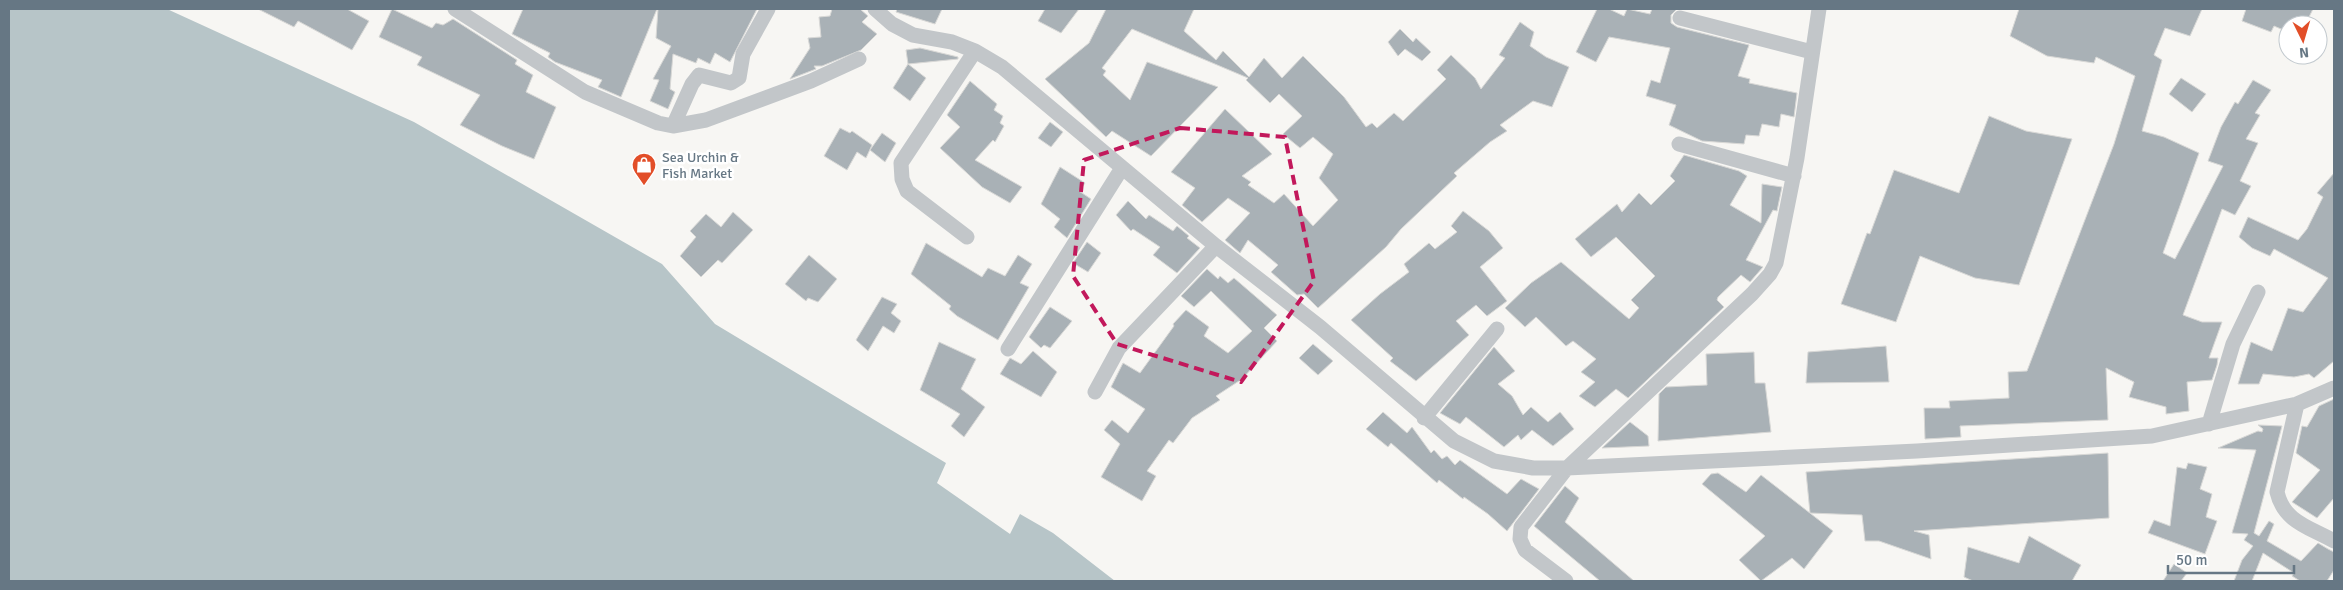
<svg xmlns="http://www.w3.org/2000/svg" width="2343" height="590" font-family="Signika,sans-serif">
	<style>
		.water { fill: #b7c5c8 }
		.building { fill: #a9b1b6; stroke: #d8d8d6 }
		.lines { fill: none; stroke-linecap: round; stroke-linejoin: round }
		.minor { stroke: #c2c6c9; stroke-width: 15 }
		.marked { fill: none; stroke: #c2185b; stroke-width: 4; stroke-dasharray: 10 6; stroke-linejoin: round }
		.labels { text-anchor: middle; stroke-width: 5; stroke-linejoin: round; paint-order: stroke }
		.poi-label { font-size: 14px; fill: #667784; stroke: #fff; text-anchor: start }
	</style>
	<rect width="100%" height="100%" fill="#f7f6f3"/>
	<path class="water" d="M9 9H167L414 122 662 264 715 324 946 463 937 483 1010 534 1020 514 1053 533 1115 581H9Z"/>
	<path class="building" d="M258 9H347L369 21 352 50 298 21 294 27Z
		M392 9 432 28 436 23 443 25 453 19 517 60 515 64 533 75 526 92 556 107 534 159 502 146 460 125 480 95 417 65 422 57 379 37Z
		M523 9H657L621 97 598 87 602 80 555 62 548 57 550 53 512 34Z
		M658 9H757L730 62 715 53 710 64 698 58 696 63 673 54 670 89 675 92 668 109 650 101 659 80 653 79 671 46 656 38Z
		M832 9H860L868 16 862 22 877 34 861 50 822 66H814L816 69 790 79 810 48 808 38 821 37 819 17 830 16Z
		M897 9H942L935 24 896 12Z
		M1045 9H1079L1061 33 1038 21Z
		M1106 9H1194L1184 31 1216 60 1223 51 1249 77 1264 58 1282 78 1303 56 1344 97 1366 127 1372 123 1377 128 1394 113 1403 121 1446 79 1437 70 1451 55 1475 78 1481 89 1505 58 1499 55 1520 22 1534 32 1530 46 1546 57 1569 67 1552 107 1533 101 1500 125 1507 131 1490 142 1454 173 1457 176 1401 229 1386 247 1318 308 1304 294 1297 295 1271 272 1278 265 1248 240 1240 253 1225 240 1250 213 1228 198 1202 222 1182 205 1195 188 1171 172 1225 109 1272 154 1242 176 1251 182 1248 185 1274 203 1284 194 1313 226 1338 200 1319 178 1333 154 1313 137 1300 148 1283 134 1302 116 1279 94 1270 103 1246 80 1248 78 1132 29 1102 68 1106 71 1103 75 1130 100 1147 62 1218 87 1151 156 1112 131 1106 137 1045 79 1089 43Z
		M1597 9H1609L1624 16 1627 9 1650 14 1652 9H1677L1671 15V23L1677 27 1749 45 1738 76 1750 79 1749 83 1797 93 1794 117 1781 114 1779 127 1762 124 1759 136 1746 135 1744 144 1702 141 1669 125 1676 105 1646 96 1651 80 1660 83 1670 48 1609 37 1596 62 1576 52Z
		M2019 9H2202L2190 36 2165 28 2154 55 2162 60 2142 131 2164 137 2199 153 2163 253 2175 259 2223 166 2208 161 2221 127 2235 102 2238 104 2253 80 2271 90 2255 113 2260 115 2246 139 2258 143 2240 181 2251 186 2235 215 2222 209 2183 315 2202 322H2222L2209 358H2218L2217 365 2212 380 2187 382 2189 411 2166 414V407L2129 397 2134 382 2106 368 2108 420 1960 426 1961 437 1925 439 1924 408H1950L1949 401 2009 398 2008 372 2027 371 2114 144 2135 76 2096 57 2094 63 2047 56 2010 36Z
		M2246 9H2313L2305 25H2288V32L2274 26 2271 32 2242 21Z
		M1400 29 1413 42 1416 38 1431 52 1422 61 1405 49 1398 56 1388 42Z
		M920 48 958 57V59L908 64 906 50Z
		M908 64 926 78 910 101 893 88Z
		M2181 78 2206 94 2192 112 2169 94Z
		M970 81 997 104 994 110 1003 116 1000 123 1004 126 995 142 993 140 975 160 1022 187 1010 203 982 187 940 148 960 127 947 115Z
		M1989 116 2026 131 2072 139 2019 285 1975 278 1920 256 1896 322 1841 304 1867 233 1870 234 1894 170 1959 193Z
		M1050 122 1063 132 1051 147 1038 138Z
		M840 128 850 133 852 131 872 145 866 158 857 152 847 170 824 156Z
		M882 133 896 143 885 162 870 150Z
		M1684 155 1739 171 1747 176 1730 205 1761 223 1762 184 1782 187 1777 211 1773 210 1746 260 1763 267 1750 282 1741 275 1718 297 1717 300 1724 307 1628 398 1616 389 1595 407 1579 396 1595 382 1581 372 1596 359 1573 341 1566 346 1536 317 1525 327 1505 308 1531 283 1561 262 1629 319 1639 308 1631 300 1655 276 1616 237 1591 257 1575 239 1617 204 1622 212 1639 193 1651 205 1675 181 1670 176Z
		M1060 167 1085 183 1079 191 1091 199 1067 238 1054 227 1060 219 1041 204Z
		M2334 173V361L2314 378 2309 374 2294 377 2263 374 2259 384H2238L2251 342 2272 351 2288 308 2303 312 2328 278 2274 249 2270 256 2252 248 2239 237 2248 217 2298 240 2307 229 2323 197 2317 193Z
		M1128 201 1146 219 1149 215 1173 231 1177 226 1189 236 1187 238 1200 248 1177 273 1153 255 1160 247 1133 229 1131 231 1116 215Z
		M1463 211 1489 231 1503 248 1480 267 1507 301 1487 316 1476 305 1456 321 1469 335 1416 381 1390 361 1393 358 1351 320 1380 294 1409 272 1404 264 1429 243 1435 249 1457 232 1451 226Z
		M733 212 753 230 722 263 718 260 701 277 680 256 696 237 690 231 706 214 721 227Z
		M1087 242 1101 253 1088 272 1073 263Z
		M926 243 982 277 988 268 1005 276 1018 255 1032 264 1020 283 1029 287 998 340 957 316 949 309 951 306 911 274Z
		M809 255 837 279 818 302 808 298 806 301 785 284Z
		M1207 269 1218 279 1220 276 1228 283 1234 278 1277 315 1264 328 1277 341 1242 379 1216 396 1220 400 1192 418 1173 443 1169 440 1147 471 1156 476 1142 501 1101 477 1120 444 1104 430 1112 420 1128 433 1145 409 1111 387 1123 363 1140 373 1174 326 1173 324 1186 310 1209 327 1204 336 1228 353 1252 331 1211 291 1194 307 1181 296Z
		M882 297 897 304 891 313 901 321 894 333 883 326 868 351 856 340Z
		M1050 307 1072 321 1050 348 1044 345 1041 348 1029 337Z
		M939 342 976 359 961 389 985 407 964 437 951 426 960 414 920 390Z
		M1313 344 1333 361 1318 375 1299 358Z
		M1886 346 1889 382 1806 383 1808 352Z
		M1494 347 1515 371 1498 384 1512 396 1523 415 1531 407 1548 422 1560 412 1574 429 1553 446 1532 430 1521 440 1518 435 1504 447 1466 417 1460 424 1440 413Z
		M1033 351 1057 372 1041 397 1000 374 1010 358 1021 364Z
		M1754 352 1755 383H1765L1771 432 1658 441 1659 394 1666 387 1707 385 1706 354Z
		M2334 399V498L2317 518 2292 502 2320 470 2296 453 2302 426 2307 427 2319 406Z
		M1383 412 1407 433 1412 427 1431 453 1434 450 1442 459 1447 456 1455 465 1460 460 1507 494 1521 479 1539 489 1507 531 1488 514 1464 497 1463 499 1439 480 1437 483 1391 443 1388 447 1366 429Z
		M1630 422 1648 436 1649 446 1602 448Z
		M2258 425 2282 426 2254 533 2259 536 2269 521 2274 524 2267 541 2301 561 2318 543 2328 549 2334 552V570L2327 581H2300L2292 576 2294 573 2263 553 2252 581H2234L2242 560 2253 546 2244 540 2248 534 2232 533 2256 450 2218 448 2258 431 2262 432 2263 429Z
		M2108 453 2109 518 1914 531 1929 535 1931 559 1879 541H1865L1862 515 1810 513 1806 472Z
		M2188 463 2207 467 2200 489 2212 494 2206 517 2217 521 2205 554 2148 533 2154 520 2170 526 2177 467 2186 469Z
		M1718 473 1746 492 1761 475 1833 531 1804 569 1792 558 1761 581 1739 560 1765 536 1702 484 1711 474Z
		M1565 486 1579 498 1565 522 1634 581H1600L1534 526Z
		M2029 536 2081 565 2072 581H1973L1964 577 1968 547 2019 563Z
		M2174 564 2187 573 2181 581H2163Z"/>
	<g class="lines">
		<path class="minor" d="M455 9 585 92 658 123 673 126 706 120 811 81 859 59
			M875 9 892 24 913 35 952 42 975 51 1002 67 1216 246 1320 327 1454 441 1494 461 1533 468H1567L1917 451 2152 436 2297 404 2334 388
			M1680 18 1812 52
			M673 126 692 84 699 75 731 83 739 78 743 54 768 9
			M1679 144 1794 176
			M967 237 907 191 902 179 901 163 975 51
			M1008 349 1122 168
			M1095 392 1119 348 1216 246
			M2297 404 2277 492C2284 522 2309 527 2334 541
			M1424 418 1497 329
			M2209 424 2233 344 2258 292
			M1566 581 1525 550 1520 539 1521 527 1567 468 1752 294 1770 274 1776 263 1797 158 1819 9"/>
	</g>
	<path class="marked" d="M1180 128 1285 137 1314 281 1241 382 1117 344 1073 276 1084 160Z"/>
	<defs>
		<symbol id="shop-pin" viewBox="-11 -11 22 30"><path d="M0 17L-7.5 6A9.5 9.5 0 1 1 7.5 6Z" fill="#e24e28" stroke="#fff"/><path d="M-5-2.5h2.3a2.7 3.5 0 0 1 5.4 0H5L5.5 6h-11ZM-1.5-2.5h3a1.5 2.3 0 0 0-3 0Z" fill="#fff"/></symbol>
	</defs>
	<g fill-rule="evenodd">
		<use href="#shop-pin" x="630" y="151" width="28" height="38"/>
	</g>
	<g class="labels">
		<g class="poi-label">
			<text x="662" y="162">Sea Urchin &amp;<tspan x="662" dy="16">Fish Market</tspan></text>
		</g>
	</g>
	<rect width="2343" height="590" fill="none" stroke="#667784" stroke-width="20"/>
	<g transform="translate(2303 40) rotate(175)"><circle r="24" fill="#ffffff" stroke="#c2c9ce"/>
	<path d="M0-4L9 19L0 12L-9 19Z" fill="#e24e28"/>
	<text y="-8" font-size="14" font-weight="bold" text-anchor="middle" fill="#667784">N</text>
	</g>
	<path d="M2168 565v8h126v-8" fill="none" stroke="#667784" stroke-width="2.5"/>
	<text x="2176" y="565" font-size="15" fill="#667784" stroke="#ffffff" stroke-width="4" paint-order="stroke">50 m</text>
</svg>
